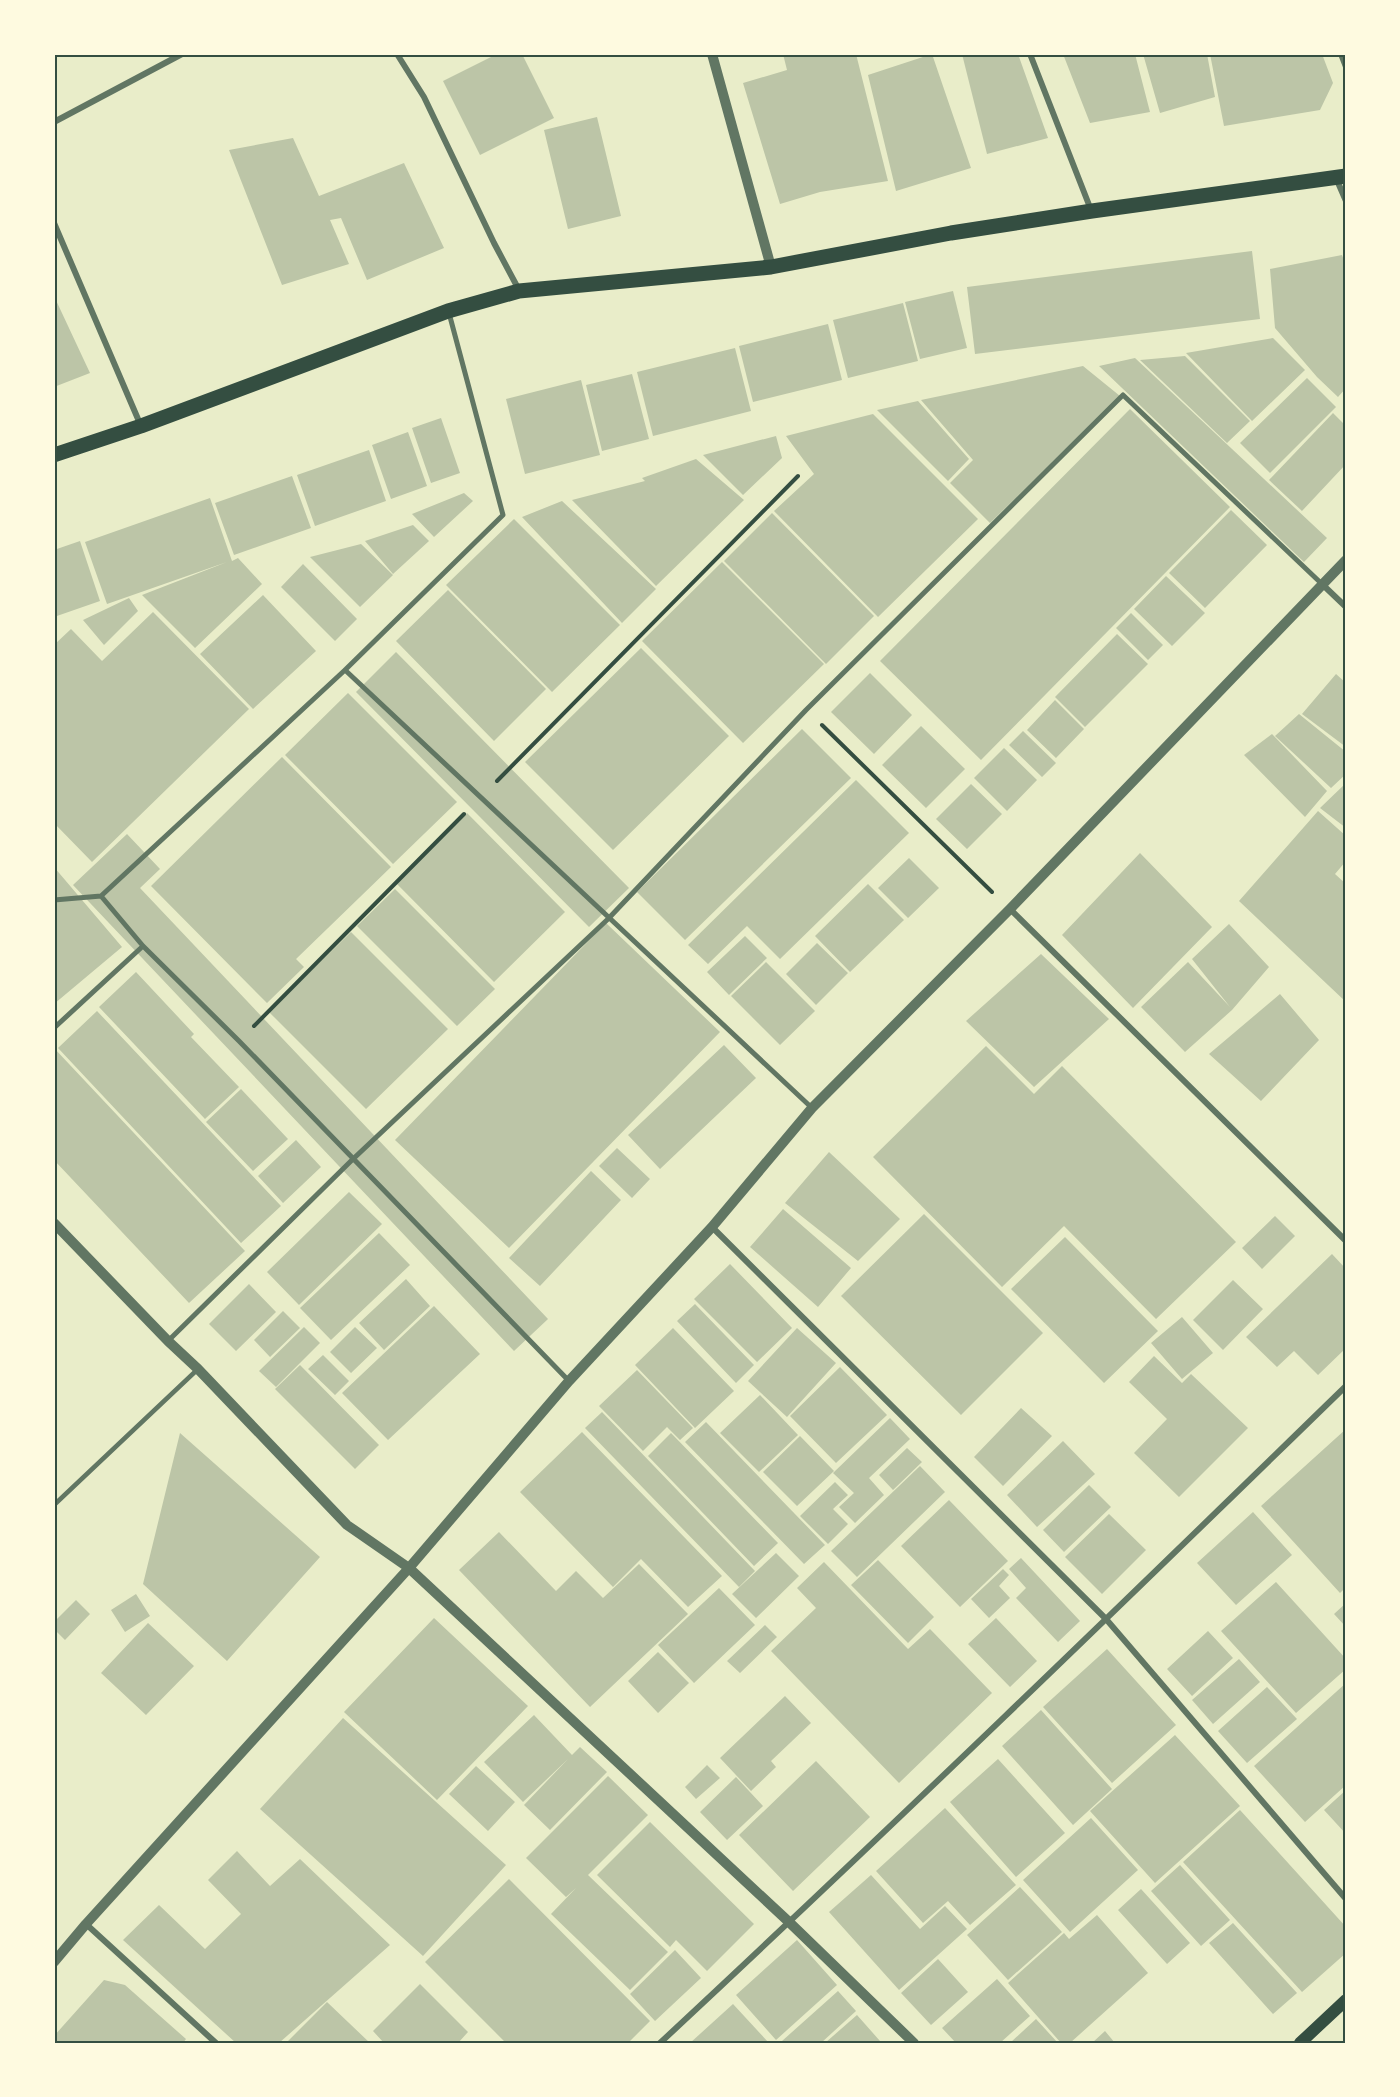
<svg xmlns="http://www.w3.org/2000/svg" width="1400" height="2097" font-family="'Times New Roman',serif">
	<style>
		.building { fill: #bcc5a7 }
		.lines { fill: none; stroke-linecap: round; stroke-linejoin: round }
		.path { stroke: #344e41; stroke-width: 4 }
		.service { stroke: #617663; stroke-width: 4.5 }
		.pedestrian { stroke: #617663; stroke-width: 5 }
		.minor { stroke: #617663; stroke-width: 6 }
		.tertiary { stroke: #617663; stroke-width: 10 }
		.secondary { stroke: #344e41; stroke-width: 12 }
		.primary { stroke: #344e41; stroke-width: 15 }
		.neatline { fill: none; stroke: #344e41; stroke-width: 2 }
	</style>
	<rect width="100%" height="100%" fill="#e9edc9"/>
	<path class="building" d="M497 54H522L554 118 480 155 443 81Z
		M783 54H856L888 181 820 192 780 204 743 83 787 70Z
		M932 54 971 168 896 191 868 75Z
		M962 54H1018L1048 138 987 154Z
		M1063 54H1135L1150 112 1090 123Z
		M1143 54H1207L1215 97 1160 113Z
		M1210 54H1322L1333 83 1320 110 1224 126Z
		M597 117 621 216 568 229 544 130Z
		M293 138 319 196 404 163 444 248 367 280 341 218 330 220 349 264 282 285 229 150Z
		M1252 251 1260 319 975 354 967 287Z
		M1342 255 1346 266V388L1338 397 1317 377 1275 328 1270 269Z
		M953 291 967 348 920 359 905 302Z
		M54 296 90 373 54 387Z
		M903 303 918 361 848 378 833 320Z
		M828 324 842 380 753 402 739 346Z
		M1273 338 1305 370 1252 421 1186 353Z
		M735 348 751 411 653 436 637 372Z
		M1185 356 1250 421 1227 443 1140 360Z
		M1135 358 1327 538 1304 562 1099 366Z
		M1083 366 1120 396 990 523 950 483 973 460 921 400Z
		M632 374 649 439 602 451 586 385Z
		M1307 378 1336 407 1270 473 1240 443Z
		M581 380 600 455 525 474 506 399Z
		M918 401 969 459 948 481 877 410Z
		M1130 409 1230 507 981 760 880 661Z
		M1333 413 1346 426V464L1302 511 1269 480Z
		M873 414 978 519 878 617 774 511 814 474 786 436Z
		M441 418 460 473 431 483 412 428Z
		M408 432 427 486 391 499 372 445Z
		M776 436 782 458 743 495 703 455Z
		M369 450 386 501 315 526 297 475Z
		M696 459 744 500 656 586 572 500 645 481 642 478Z
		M292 476 311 528 234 555 215 503Z
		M464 493 473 501 434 537 412 514Z
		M210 498 232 561 238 558 262 584 195 648 142 595 227 562 107 604 85 542Z
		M562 501 656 589 622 623 522 517Z
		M1231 510 1267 545 1205 608 1169 573Z
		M772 513 874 616 826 664 724 561Z
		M514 519 620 625 552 692 446 585Z
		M413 525 429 541 393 574 365 541Z
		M80 541 100 601 54 617V550Z
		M361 544 393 575 360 607 310 557Z
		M722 562 824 664 743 743 642 641Z
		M303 564 357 619 335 641 281 587Z
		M1166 576 1205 613 1172 646 1134 609Z
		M448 590 546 689 494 741 396 641Z
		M263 595 316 651 253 709 200 654Z
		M129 598 138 611 104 645 83 620Z
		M153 612 249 709 92 862 54 823V645L71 629 102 661Z
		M1131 613 1163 645 1148 660 1116 628Z
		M1117 634 1148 664 1085 727 1055 697Z
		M641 648 729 736 613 850 525 762Z
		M396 652 629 888 589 927 356 692Z
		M870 673 912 715 874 754 831 712Z
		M1336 674 1346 683V747L1302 714Z
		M348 693 457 802 393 864 285 755Z
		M1055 700 1084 729 1056 758 1027 730Z
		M1299 714 1346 752V774L1331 788 1275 736Z
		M921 726 965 769 926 808 882 765Z
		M802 729 851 778 685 940 637 892Z
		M1023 731 1056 763 1042 777 1009 745Z
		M1272 734 1327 791 1305 817 1244 755Z
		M1004 748 1037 780 1007 811 974 778Z
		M282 757 391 867 296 959 304 967 267 1003 151 886Z
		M856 780 909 833 780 959 747 926 708 964 688 945Z
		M1346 783V828L1320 808Z
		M971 784 1002 814 967 849 936 819Z
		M1318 811 1346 836V861L1335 874 1346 884V1002L1239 901Z
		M467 813 565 912 494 982 396 883Z
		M127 834 160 869 140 888 548 1319 514 1351 73 885Z
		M1140 853 1212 927 1133 1008 1062 935Z
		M909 858 939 888 908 918 878 888Z
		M54 867 122 947 54 1004Z
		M868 884 904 920 850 972 815 936Z
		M395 889 495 989 457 1026 357 926Z
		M606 923 720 1032 509 1248 395 1140Z
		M1229 924 1269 967 1232 1010 1185 1052 1141 1007 1188 962 1230 1007 1192 959Z
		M351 932 448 1029 366 1109 269 1012Z
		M745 936 767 958 729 995 707 972Z
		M817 943 848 973 816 1005 786 974Z
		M1041 954 1109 1019 1034 1087 966 1021Z
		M766 962 815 1011 780 1045 731 996Z
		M136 972 194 1034 191 1037 239 1087 205 1119 99 1007Z
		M1280 994 1319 1040 1261 1101 1209 1054Z
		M97 1011 281 1206 241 1243 58 1048Z
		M724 1045 756 1078 660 1169 628 1135Z
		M986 1046 1034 1094 1062 1066 1236 1242 1156 1319 1064 1226 1002 1287 873 1157Z
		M54 1048 245 1251 189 1303 54 1160Z
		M241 1089 288 1139 253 1171 206 1122Z
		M296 1140 321 1167 283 1203 258 1176Z
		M617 1148 650 1179 632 1198 599 1166Z
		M829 1152 900 1219 858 1261 785 1203Z
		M591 1171 621 1200 540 1286 509 1258Z
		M349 1192 382 1224 299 1305 267 1272Z
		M783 1209 851 1268 818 1307 750 1247Z
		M924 1214 1043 1333 961 1415 841 1296Z
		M1275 1216 1295 1236 1262 1269 1242 1248Z
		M379 1233 410 1265 331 1340 300 1308Z
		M1065 1237 1158 1331 1104 1383 1011 1289Z
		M1332 1254 1346 1269V1348L1318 1375 1294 1351 1277 1367 1246 1337Z
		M730 1264 792 1328 757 1362 694 1299Z
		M406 1279 430 1306 384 1350 359 1323Z
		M1233 1280 1263 1309 1223 1350 1193 1320Z
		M249 1284 276 1312 236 1351 209 1324Z
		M695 1304 754 1365 736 1383 677 1321Z
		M434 1306 480 1354 388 1440 342 1393Z
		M283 1311 300 1328 270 1357 254 1340Z
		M1182 1317 1213 1353 1182 1379 1151 1343Z
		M304 1327 320 1343 276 1387 259 1371Z
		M355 1327 377 1348 351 1373 330 1352Z
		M673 1328 734 1391 695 1428 635 1365Z
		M797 1328 836 1363 787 1417 748 1381Z
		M323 1355 349 1381 335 1395 308 1369Z
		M1154 1356 1182 1383 1191 1374 1248 1428 1179 1497 1134 1453 1167 1419 1129 1382Z
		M300 1365 379 1445 355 1469 275 1389Z
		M840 1367 887 1415 836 1463 790 1416Z
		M637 1370 693 1428 680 1440 667 1427 643 1451 599 1406Z
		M760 1395 798 1435 759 1472 720 1433Z
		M1021 1408 1052 1436 1003 1486 974 1457Z
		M602 1412 755 1571 739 1587 585 1428Z
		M890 1418 910 1439 869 1478 884 1495 855 1523 839 1507 854 1493 833 1473Z
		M706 1422 825 1545 804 1564 685 1442Z
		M1346 1429V1587L1340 1593 1261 1506Z
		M582 1432 722 1576 688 1607 641 1559 613 1587 520 1492Z
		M180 1433 320 1557 227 1661 143 1584Z
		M671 1433 778 1543 754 1566 648 1456Z
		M800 1436 834 1471 797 1506 763 1472Z
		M1063 1441 1095 1474 1037 1527 1007 1495Z
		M907 1448 922 1462 893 1490 879 1475Z
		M920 1466 945 1492 857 1577 831 1551Z
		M835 1482 848 1495 833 1509 848 1524 828 1544 800 1516Z
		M1089 1485 1111 1507 1064 1552 1043 1530Z
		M949 1500 1008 1561 960 1607 901 1546Z
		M1253 1512 1292 1555 1236 1605 1197 1563Z
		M1109 1514 1146 1550 1102 1594 1065 1557Z
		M499 1532 556 1591 576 1571 603 1598 639 1564 688 1614 590 1707 459 1570Z
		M776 1553 799 1576 756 1618 732 1594Z
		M1021 1558 1080 1621 1058 1642 1016 1598 1026 1588 1009 1569Z
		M878 1560 934 1617 908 1643 851 1585Z
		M824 1562 908 1649 930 1629 992 1693 899 1783 771 1651 816 1608 797 1588Z
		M1003 1569 1009 1575 999 1586 1010 1598 989 1618 971 1599Z
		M1276 1582 1346 1659V1669L1296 1713 1221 1631Z
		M719 1588 755 1625 694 1683 658 1645Z
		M136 1594 150 1616 125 1632 111 1610Z
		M76 1600 90 1614 65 1640 54 1629V1622Z
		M1346 1603V1627L1334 1614Z
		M434 1618 528 1706 437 1800 344 1712Z
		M996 1618 1037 1661 1010 1687 968 1644Z
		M148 1623 194 1666 146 1715 101 1673Z
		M765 1625 777 1637 740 1673 727 1661Z
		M1208 1631 1233 1658 1192 1696 1167 1669Z
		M1107 1649 1176 1725 1112 1783 1043 1707Z
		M658 1652 689 1683 658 1713 628 1681Z
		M1239 1659 1260 1682 1213 1724 1192 1700Z
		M1346 1683V1785L1305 1822 1254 1766Z
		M1267 1687 1297 1719 1247 1763 1218 1731Z
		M785 1696 811 1723 771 1761 776 1767 751 1791 720 1758Z
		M1041 1710 1112 1789 1073 1825 1002 1746Z
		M534 1715 572 1755 580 1747 607 1772 550 1830 524 1805 568 1759 523 1802 484 1762Z
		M343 1718 506 1865 423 1956 260 1809Z
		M1175 1735 1240 1806 1155 1883 1090 1811Z
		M998 1759 1065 1833 1016 1877 950 1802Z
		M816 1761 870 1817 793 1891 739 1835Z
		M707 1765 720 1778 696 1799 685 1787Z
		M476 1766 515 1802 488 1831 449 1794Z
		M608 1776 648 1815 588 1875 668 1952 630 1990 551 1914 576 1888 566 1897 526 1858Z
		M736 1777 763 1806 727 1840 700 1812Z
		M1346 1790V1834L1324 1810Z
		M945 1808 1016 1885 970 1925 948 1901 923 1923 876 1871Z
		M1240 1810 1346 1927V1953L1302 1992 1183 1862Z
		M1091 1818 1138 1870 1070 1932 1023 1880Z
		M650 1822 754 1924 707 1971 676 1940 670 1947 597 1875Z
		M237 1851 270 1886 300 1859 390 1945 279 2043H236L123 1940 159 1905 205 1949 241 1914 208 1880Z
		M1180 1865 1230 1920 1201 1946 1151 1891Z
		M871 1875 920 1929 945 1906 967 1929 899 1990 829 1912Z
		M509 1879 650 2021 628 2043H506L425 1962Z
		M1020 1887 1062 1932 1008 1980 967 1935Z
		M1141 1889 1190 1943 1167 1964 1118 1910Z
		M1097 1915 1148 1973 1070 2043H1061L1008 1983 1064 1933 1069 1939Z
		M1233 1923 1297 1993 1273 2014 1209 1943Z
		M797 1940 837 1985 776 2040 736 1995Z
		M675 1950 701 1978 655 2021 630 1994Z
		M938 1959 968 1992 931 2025 901 1993Z
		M997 1979 1030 2016 1000 2043H956L942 2028Z
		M104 1980 125 1985 186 2039 183 2043H54V2036Z
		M420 1984 468 2032 458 2043H384L373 2031Z
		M838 1991 856 2011 821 2043H784L782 2041Z
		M327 2002 370 2043H286Z
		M733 2004 769 2043H690Z
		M857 2015 880 2041 879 2043H825Z
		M1036 2019 1058 2043H1010Z
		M1105 2031 1115 2043H1092Z"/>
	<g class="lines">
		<path class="path" d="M822 725 992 892
			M497 781 798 476
			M254 1026 464 814"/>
		<path class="service" d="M54 1505 198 1369"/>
		<path class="pedestrian" d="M345 670 812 1108
			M101 896 345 670 503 515 449 313
			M54 900 101 896 143 946 239 1041 569 1381
			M54 1028 143 946
			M168 1341 352 1160 608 919 806 710 1123 395 1323 585"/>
		<path class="minor" d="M397 54 424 97 494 243 519 290
			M1030 54 1091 210
			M1341 54 1346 67
			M54 122 182 54
			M1336 178 1346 201
			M54 223 141 426
			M1323 585 1346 607
			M1010 909 1346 1241
			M712 1227 1106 1619 1346 1899
			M86 1924 216 2043
			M660 2043C892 1827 1119 1607 1346 1386"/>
		<path class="tertiary" d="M712 54 771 267
			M54 1223 168 1341 198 1369 347 1525 409 1568 789 1922 914 2043
			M54 1962 86 1924 409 1568 569 1381 712 1227 812 1108 1010 909 1346 560"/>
		<path class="secondary" d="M1300 2043 1346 2000"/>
		<path class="primary" d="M54 455 141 426 448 311 519 291 771 267 951 233 1092 211 1346 176"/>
	</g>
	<rect width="1400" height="2097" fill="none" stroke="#fefae0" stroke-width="111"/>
	<rect x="56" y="56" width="1288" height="1986" class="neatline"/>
</svg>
